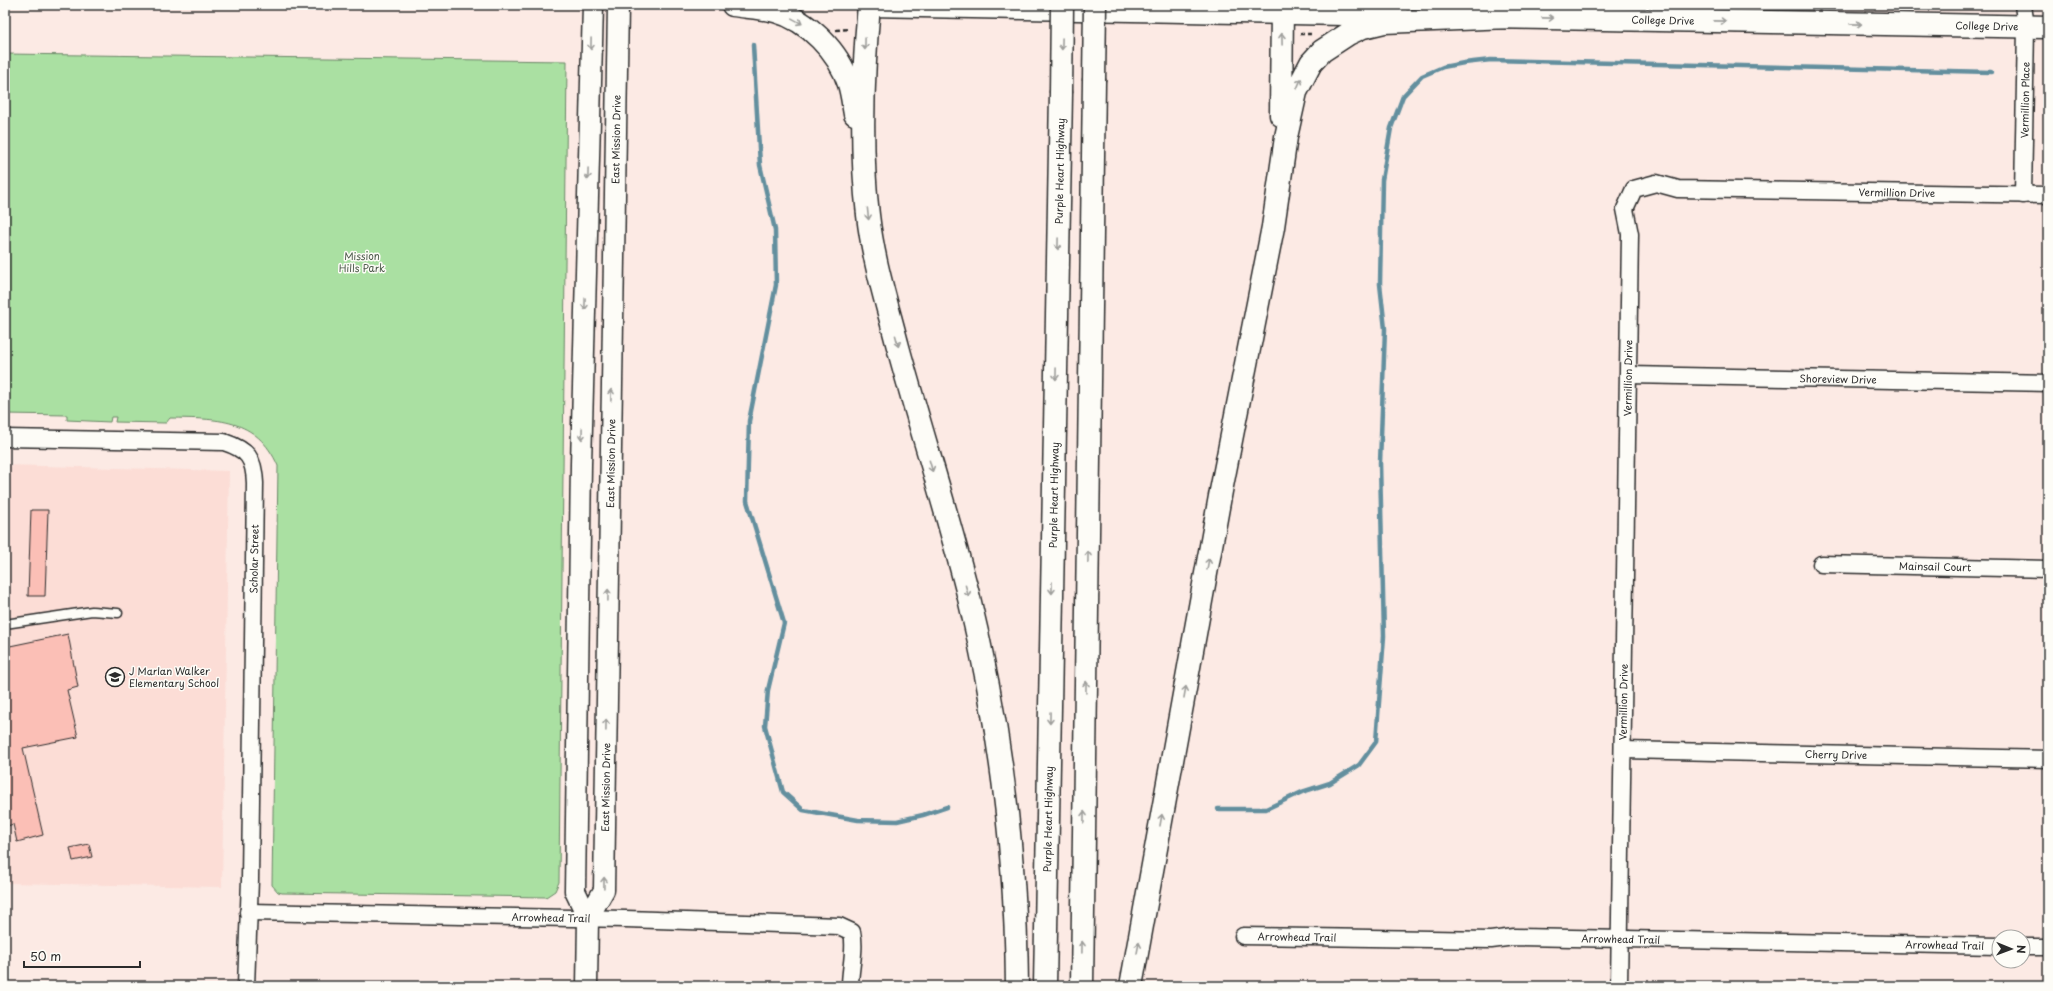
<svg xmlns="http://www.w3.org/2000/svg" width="2053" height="991" font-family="'Playpen Sans',sans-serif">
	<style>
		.built { fill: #fcddd6 }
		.green { fill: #aae0a2; stroke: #6a8666 }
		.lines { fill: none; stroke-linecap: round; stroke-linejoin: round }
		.stream { stroke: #638f9e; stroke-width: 4.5 }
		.building { fill: #fbbfb6; stroke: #2b2b2b }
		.service-casing { stroke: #2b2b2b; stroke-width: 11 }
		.minor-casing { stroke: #2b2b2b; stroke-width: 19 }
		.tertiary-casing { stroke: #2b2b2b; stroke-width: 23 }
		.secondary-casing { stroke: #2b2b2b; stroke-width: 25 }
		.motorway-casing { stroke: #2b2b2b; stroke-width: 25 }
		.path { stroke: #2b2b2b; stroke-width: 2.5; stroke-dasharray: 4 3; stroke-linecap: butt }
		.service { stroke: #fdfcf7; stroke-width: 8 }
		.minor { stroke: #fdfcf7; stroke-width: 16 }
		.tertiary { stroke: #fdfcf7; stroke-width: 20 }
		.secondary { stroke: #fdfcf7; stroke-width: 22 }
		.motorway { stroke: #fdfcf7; stroke-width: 22 }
		.motorway-bridge-casing { stroke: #2b2b2b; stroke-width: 25; stroke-linecap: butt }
		.motorway-bridge { stroke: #fdfcf7; stroke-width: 22 }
		.oneway { stroke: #9e9e9b }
		.labels { text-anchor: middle; stroke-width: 3; stroke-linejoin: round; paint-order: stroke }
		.street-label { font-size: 10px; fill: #2b2b2b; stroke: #fdfcf7 }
		.park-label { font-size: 10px; fill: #4b5849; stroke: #fdfcf7 }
		.poi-label { font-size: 10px; fill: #2b2b2b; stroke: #fdfcf7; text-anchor: start }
	</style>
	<rect width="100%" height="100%" fill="#fceae4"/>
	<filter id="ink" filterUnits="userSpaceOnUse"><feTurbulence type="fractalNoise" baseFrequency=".025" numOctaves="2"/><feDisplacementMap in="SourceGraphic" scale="8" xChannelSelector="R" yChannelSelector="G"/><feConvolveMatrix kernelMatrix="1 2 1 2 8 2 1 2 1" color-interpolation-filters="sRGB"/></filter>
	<g filter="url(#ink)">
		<path class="built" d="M5 465 229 471 222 887 5 883Z"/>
		<path class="green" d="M5 54 567 61 559 882 555 891 546 897 282 893 278 892 272 885 278 466C257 417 216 419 170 418L166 423 115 422 116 417H111L110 422 67 420V415L5 414Z"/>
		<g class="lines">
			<path class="stream" d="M753 45 760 165 775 230 776 285 749 421 747 501 784 623 768 690 765 726 783 792 803 810 858 820 897 821 923 815 947 807
				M1218 809H1266L1302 792 1330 783 1359 765 1376 742 1384 636 1380 463 1385 329 1380 284 1382 180 1391 128 1403 96 1422 76 1443 67 1464 63 1491 60 1991 72"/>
		</g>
		<path class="building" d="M31 510H48L45 596H28Z
			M68 634 78 687 67 690 78 737 23 748 43 835 17 842 13 824 5 827V647Z
			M89 844 92 857 73 861 70 848Z"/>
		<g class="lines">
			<defs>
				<path id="service" d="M5 624 92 611 118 613"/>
				<g id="minor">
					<path d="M2023 5 2026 27 2023 195"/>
					<path id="s1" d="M1628 375 2048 383"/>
					<path d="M5 438 224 442C248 450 254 458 255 483L250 880 246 986"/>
					<path id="s2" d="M1821 564 2048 569"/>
					<path id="s3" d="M1623 750 2048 759"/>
					<path id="s4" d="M248 912 626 919 839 926 852 932C856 950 850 968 850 986"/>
					<path id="s5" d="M1243 936 1491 940 1514 937 1999 946"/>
					<path d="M2023 947H2048"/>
					<path id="s6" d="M1619 986 1630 234 1625 209 1634 189 1656 183 1678 189 2048 195"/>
				</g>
				<g id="tertiary">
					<path id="s7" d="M588 918 604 890 618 5"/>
					<path d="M587 986 588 918 575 891 581 464 593 5"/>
				</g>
				<g id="secondary">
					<path d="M870 5 1397 15"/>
					<path id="s8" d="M1489 17 2048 27"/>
				</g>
				<g id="motorway">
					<path d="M733 5C747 7 762 8 775 11 808 20 839 52 849 84 852 93 853 104 855 114"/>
					<path d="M869 5C863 72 860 148 868 215 873 260 887 304 898 347 921 431 948 514 969 598 1000 724 1016 856 1017 986"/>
					<path d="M1281 115 1282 5"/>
					<path id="s9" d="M1045 986 1061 93"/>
					<path d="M1082 986 1094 81"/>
					<path d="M1131 986 1221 491 1273 227 1286 137 1296 92 1311 63 1322 51 1348 34 1363 27 1384 22 1509 17"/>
				</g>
			</defs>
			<use href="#service" class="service-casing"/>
			<use href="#minor" class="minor-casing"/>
			<use href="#tertiary" class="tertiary-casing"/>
			<use href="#secondary" class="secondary-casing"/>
			<use href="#motorway" class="motorway-casing"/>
			<path class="path" d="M836 30 849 29
				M1300 34H1313"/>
			<use href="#service" class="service"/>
			<use href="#minor" class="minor"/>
			<use href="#tertiary" class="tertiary"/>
			<use href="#secondary" class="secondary"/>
			<use href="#motorway" class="motorway"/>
			<defs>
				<path id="motorway-bridge" d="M1094 81 1095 5
					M1061 93 1062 5"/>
			</defs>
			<use href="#motorway-bridge" class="motorway-bridge-casing"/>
			<use href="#motorway-bridge" class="motorway-bridge"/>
		</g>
		<defs><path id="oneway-shaft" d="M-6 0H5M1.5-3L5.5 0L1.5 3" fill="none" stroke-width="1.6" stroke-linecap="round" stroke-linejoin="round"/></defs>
		<g class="oneway">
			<use href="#oneway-shaft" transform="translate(1548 18) rotate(1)"/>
			<use href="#oneway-shaft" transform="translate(797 21) rotate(29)"/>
			<use href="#oneway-shaft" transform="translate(1720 21) rotate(1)"/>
			<use href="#oneway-shaft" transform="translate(1856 24) rotate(1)"/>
			<use href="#oneway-shaft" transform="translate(1282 39) rotate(-91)"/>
			<use href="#oneway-shaft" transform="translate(591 44) rotate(91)"/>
			<use href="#oneway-shaft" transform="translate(865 44) rotate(91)"/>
			<use href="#oneway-shaft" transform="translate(1062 44) rotate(91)"/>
			<use href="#oneway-shaft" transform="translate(1299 84) rotate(-67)"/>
			<use href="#oneway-shaft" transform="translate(588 174) rotate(91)"/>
			<use href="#oneway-shaft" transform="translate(868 214) rotate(84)"/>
			<use href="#oneway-shaft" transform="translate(1058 244) rotate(91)"/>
			<use href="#oneway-shaft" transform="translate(585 304) rotate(91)"/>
			<use href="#oneway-shaft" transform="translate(897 341) rotate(75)"/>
			<use href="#oneway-shaft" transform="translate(1056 374) rotate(91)"/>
			<use href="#oneway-shaft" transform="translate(611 395) rotate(-89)"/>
			<use href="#oneway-shaft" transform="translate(582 434) rotate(91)"/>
			<use href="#oneway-shaft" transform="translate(931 466) rotate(74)"/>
			<use href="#oneway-shaft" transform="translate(1088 557) rotate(-89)"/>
			<use href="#oneway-shaft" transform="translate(1208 564) rotate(-80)"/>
			<use href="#oneway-shaft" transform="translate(1052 588) rotate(91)"/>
			<use href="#oneway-shaft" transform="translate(967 591) rotate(75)"/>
			<use href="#oneway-shaft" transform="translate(608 595) rotate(-89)"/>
			<use href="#oneway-shaft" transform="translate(1086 687) rotate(-89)"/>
			<use href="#oneway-shaft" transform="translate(1185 692) rotate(-80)"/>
			<use href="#oneway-shaft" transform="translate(1050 718) rotate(91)"/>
			<use href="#oneway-shaft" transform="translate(606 725) rotate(-89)"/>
			<use href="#oneway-shaft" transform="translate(1084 817) rotate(-89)"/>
			<use href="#oneway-shaft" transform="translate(1161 820) rotate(-80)"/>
			<use href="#oneway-shaft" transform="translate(604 883) rotate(-89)"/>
			<use href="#oneway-shaft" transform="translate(1082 947) rotate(-89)"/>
			<use href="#oneway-shaft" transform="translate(1138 948) rotate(-79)"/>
		</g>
	</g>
	<defs>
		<symbol id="school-ring" viewBox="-11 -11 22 22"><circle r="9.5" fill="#fdfcf7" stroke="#2b2b2b" stroke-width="1.5"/><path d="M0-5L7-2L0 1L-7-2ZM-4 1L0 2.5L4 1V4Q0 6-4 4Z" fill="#2b2b2b"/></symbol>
	</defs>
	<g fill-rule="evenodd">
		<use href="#school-ring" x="104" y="666" width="22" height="22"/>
	</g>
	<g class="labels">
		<g class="street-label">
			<text dy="4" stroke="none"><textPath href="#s8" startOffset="174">College Drive</textPath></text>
			<text dy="4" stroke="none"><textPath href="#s8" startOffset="498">College Drive</textPath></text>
			<text transform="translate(2025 100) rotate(-89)" y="4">Vermillion Place</text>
			<text dy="4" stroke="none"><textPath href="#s7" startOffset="783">East Mission Drive</textPath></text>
			<text dy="4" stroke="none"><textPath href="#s9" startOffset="815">Purple Heart Highway</textPath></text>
			<text dy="4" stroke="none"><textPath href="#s6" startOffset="1064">Vermillion Drive</textPath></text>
			<text dy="4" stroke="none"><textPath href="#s6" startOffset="608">Vermillion Drive</textPath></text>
			<text dy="4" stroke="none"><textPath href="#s1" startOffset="210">Shoreview Drive</textPath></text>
			<text dy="4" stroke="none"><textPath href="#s7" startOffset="459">East Mission Drive</textPath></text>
			<text dy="4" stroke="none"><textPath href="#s9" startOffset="491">Purple Heart Highway</textPath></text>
			<text transform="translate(254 559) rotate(-89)" y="4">Scholar Street</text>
			<text dy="4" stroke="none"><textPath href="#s2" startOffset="114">Mainsail Court</textPath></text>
			<text dy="4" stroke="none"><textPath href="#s6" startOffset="284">Vermillion Drive</textPath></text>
			<text dy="4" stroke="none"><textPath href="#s3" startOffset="213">Cherry Drive</textPath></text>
			<text dy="4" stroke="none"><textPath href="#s7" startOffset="135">East Mission Drive</textPath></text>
			<text dy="4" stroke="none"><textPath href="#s9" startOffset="167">Purple Heart Highway</textPath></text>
			<text dy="4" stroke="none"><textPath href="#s4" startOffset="303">Arrowhead Trail</textPath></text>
			<text dy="4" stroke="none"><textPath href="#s5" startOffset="54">Arrowhead Trail</textPath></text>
			<text dy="4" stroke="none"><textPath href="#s5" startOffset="378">Arrowhead Trail</textPath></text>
			<text dy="4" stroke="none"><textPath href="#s5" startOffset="702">Arrowhead Trail</textPath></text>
		</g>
		<g class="park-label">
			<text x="362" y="260">Mission<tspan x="362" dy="12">Hills Park</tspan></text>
		</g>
		<g class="poi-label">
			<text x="129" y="675">J Marlan Walker<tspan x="129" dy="12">Elementary School</tspan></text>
		</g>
	</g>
	<rect width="2053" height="991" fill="none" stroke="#fdfcf7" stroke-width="20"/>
	<rect x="10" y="10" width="2033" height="971" fill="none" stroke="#2b2b2b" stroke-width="1.5" filter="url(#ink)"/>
	<g transform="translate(2011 949) rotate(91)"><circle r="19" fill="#fdfcf7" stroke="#a9a8a5"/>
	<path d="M0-3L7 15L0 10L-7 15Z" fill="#2b2b2b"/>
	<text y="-6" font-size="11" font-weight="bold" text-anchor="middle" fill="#2b2b2b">N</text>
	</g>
	<path d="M24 961v6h116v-6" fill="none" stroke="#2b2b2b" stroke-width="2"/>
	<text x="30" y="961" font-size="12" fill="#2b2b2b" stroke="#fdfcf7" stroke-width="3" paint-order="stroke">50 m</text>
</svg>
